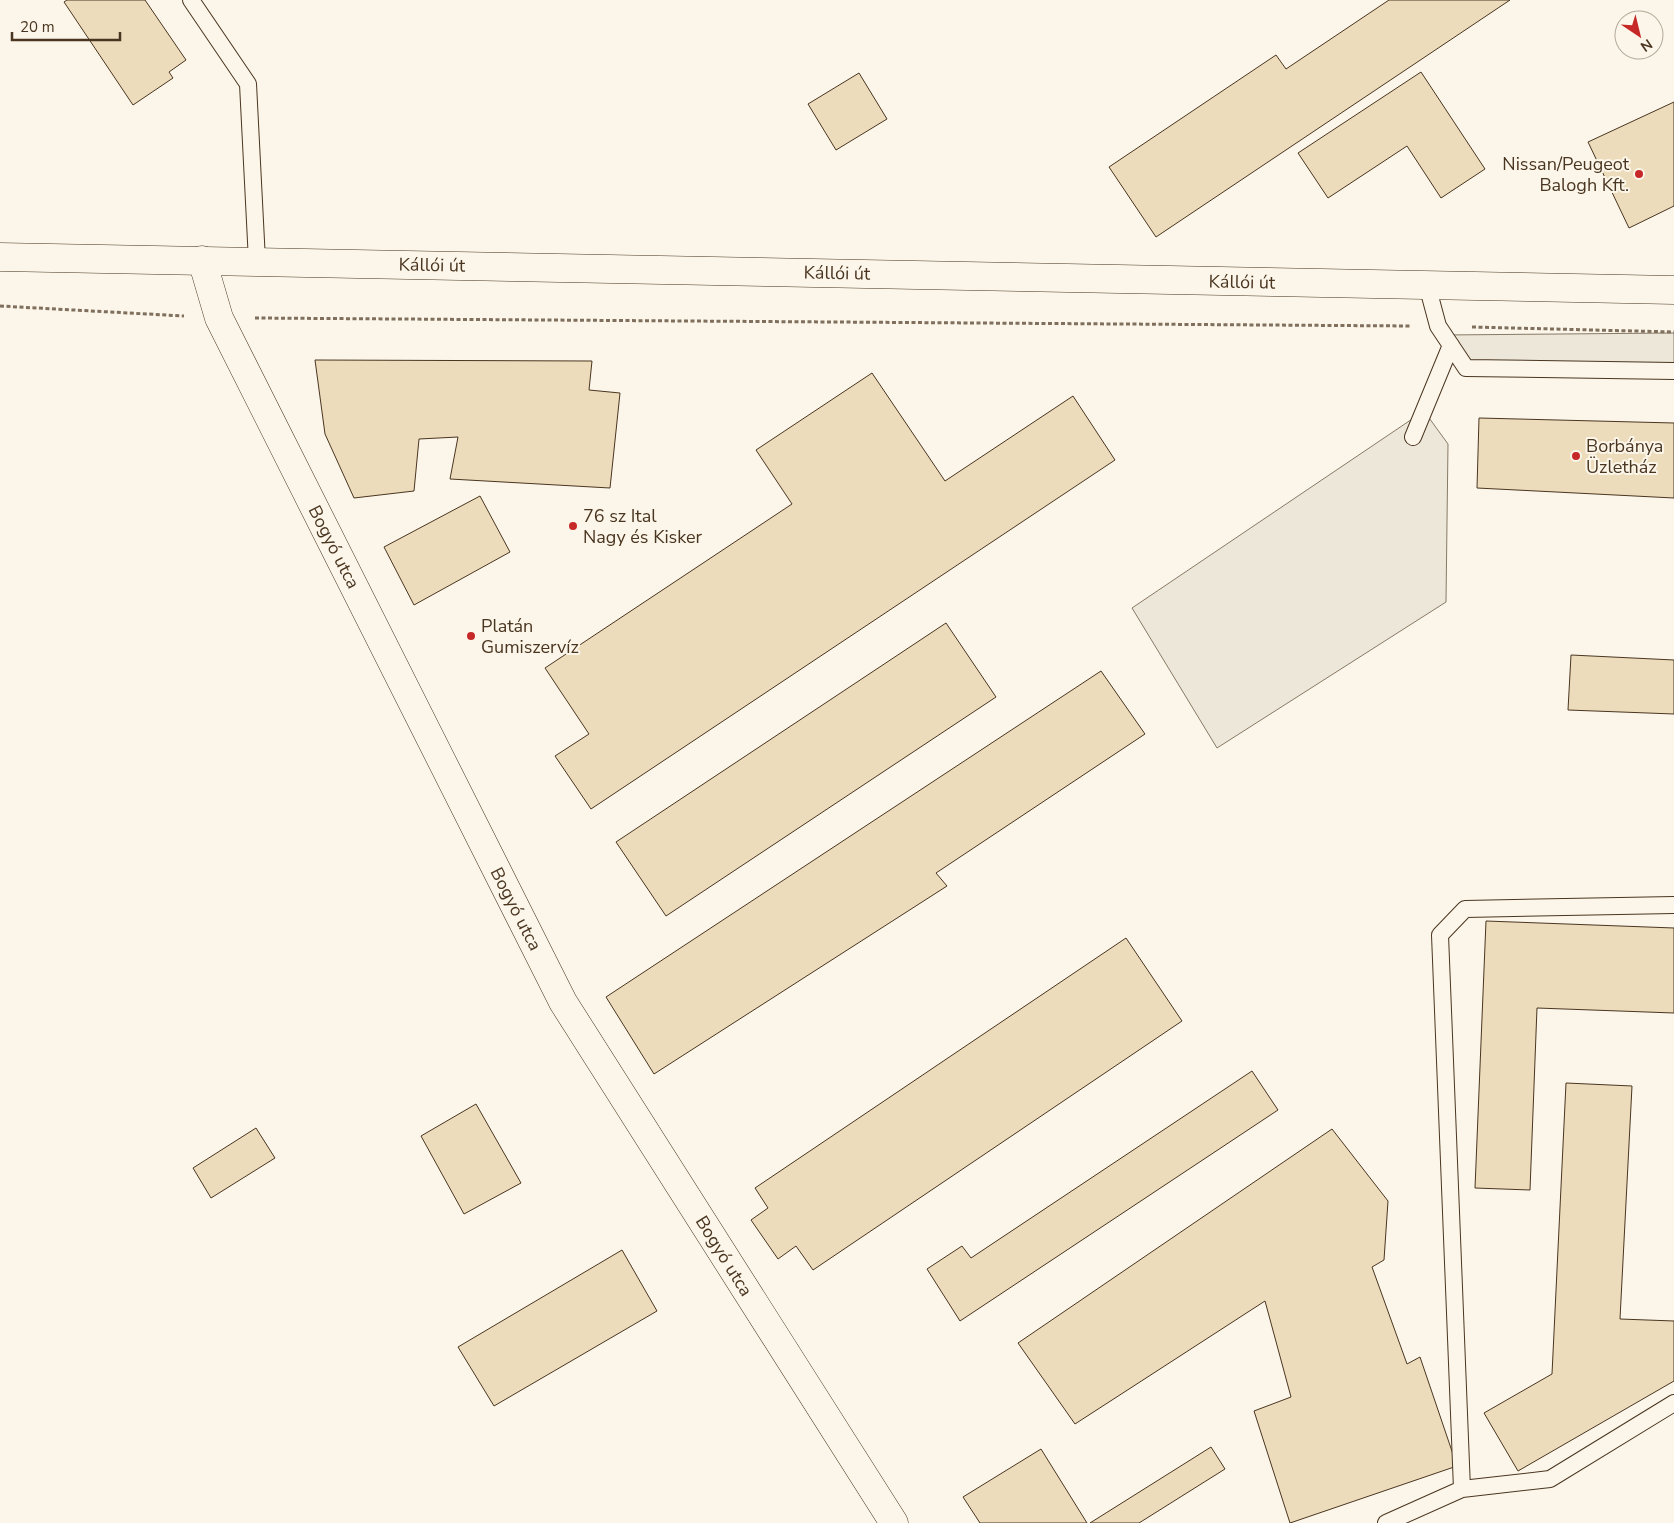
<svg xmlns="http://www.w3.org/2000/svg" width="1674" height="1523" font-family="'Nunito Sans',sans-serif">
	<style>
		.parking { fill: #ede7d9; stroke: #887966 }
		.building { fill: #ecdcbc; stroke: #4a3520 }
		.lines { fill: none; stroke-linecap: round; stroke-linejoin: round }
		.lane-casing { stroke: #4a3520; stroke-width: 18 }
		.street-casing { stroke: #4a3520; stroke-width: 29 }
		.secondary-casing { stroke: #4a3520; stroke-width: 29 }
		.path { stroke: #7f6f5c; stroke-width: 3; stroke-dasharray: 4 2.5; stroke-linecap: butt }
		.lane { stroke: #fbf6e9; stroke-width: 16 }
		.street { stroke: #fbf6e9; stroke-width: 28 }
		.secondary { stroke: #fbf6e9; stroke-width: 28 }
		.poi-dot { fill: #c62828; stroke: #fbf6e9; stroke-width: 2 }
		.labels { text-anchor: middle; stroke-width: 4; stroke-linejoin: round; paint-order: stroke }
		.poi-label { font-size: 18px; fill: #4a3520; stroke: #fbf6e9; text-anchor: start }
		.street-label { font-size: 18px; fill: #4a3520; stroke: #fbf6e9 }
	</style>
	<rect width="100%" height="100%" fill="#fbf6e9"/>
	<path class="parking" d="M1674 333V371L1466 368 1444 335Z
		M1424 411 1448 444 1446 602 1217 748 1132 608Z"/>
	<path class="building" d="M67 0H145L186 60 169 72 173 78 133 105 64 2Z
		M1389 0H1510L1156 237 1109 167 1276 55 1286 69Z
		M1421 72 1485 169 1441 198 1407 146 1328 198 1298 153Z
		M859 73 887 119 836 150 808 104Z
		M1674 102V206L1629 228 1588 142Z
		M315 360 592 361 589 390 620 393 610 488 450 479 458 437 419 439 414 491 354 498 325 434Z
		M872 373 945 481 1073 396 1115 460 591 809 555 756 589 734 545 668 792 504 756 450Z
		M1479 418 1674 423V498L1477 488Z
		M480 496 510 552 414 605 384 547Z
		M946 623 996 697 666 916 616 842Z
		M1571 655 1674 660V714L1568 710Z
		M1101 671 1145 734 936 873 947 886 654 1074 606 997Z
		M1486 921 1674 928V1013L1537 1008 1530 1190 1475 1188Z
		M1126 938 1182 1021 813 1270 796 1246 778 1259 751 1220 768 1208 755 1188Z
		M1252 1071 1278 1110 960 1321 927 1269 962 1246 971 1258Z
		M1566 1083 1632 1086 1620 1319 1674 1321V1381L1518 1471 1484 1413 1552 1374Z
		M476 1104 521 1183 464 1214 421 1136Z
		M256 1128 275 1158 211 1198 193 1168Z
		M1332 1129 1388 1201 1384 1260 1372 1267 1407 1364 1420 1357 1457 1466 1290 1523 1254 1411 1291 1397 1265 1301 1075 1424 1018 1343Z
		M622 1250 657 1311 494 1406 458 1347Z
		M1211 1447 1225 1469 1139 1523H1090Z
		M1041 1449 1087 1523H980L963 1497Z"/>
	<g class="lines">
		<defs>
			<path id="lane" d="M191 0 248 84 257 261
				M1427 285 1438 326 1466 368 1674 371
				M1413 437 1451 345
				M1462 1489 1440 935 1465 909 1674 905
				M1386 1523 1462 1489 1550 1479 1674 1403"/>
			<path id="street" d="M202 260 219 318 563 1002 894 1523"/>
			<path id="secondary" d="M0 257 1674 290"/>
		</defs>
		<use href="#lane" class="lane-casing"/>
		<use href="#street" class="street-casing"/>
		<use href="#secondary" class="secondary-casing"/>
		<path class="path" d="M0 306 184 316
			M255 318 1411 326
			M1472 327 1674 332"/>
		<use href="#lane" class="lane"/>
		<use href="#street" class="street"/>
		<use href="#secondary" class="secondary"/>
	</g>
	<g class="poi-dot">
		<circle cx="1639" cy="174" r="5"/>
		<circle cx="1576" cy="456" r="5"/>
		<circle cx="573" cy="526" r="5"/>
		<circle cx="471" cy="636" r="5"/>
	</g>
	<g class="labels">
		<g class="poi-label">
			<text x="1629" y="170" text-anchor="end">Nissan/Peugeot<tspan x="1629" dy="21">Balogh Kft.</tspan></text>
			<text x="1586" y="452">Borbánya<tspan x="1586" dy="21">Üzletház</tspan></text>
			<text x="583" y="522">76 sz Ital<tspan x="583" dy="21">Nagy és Kisker</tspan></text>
			<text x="481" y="632">Platán<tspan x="481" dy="21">Gumiszervíz</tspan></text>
		</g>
		<g class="street-label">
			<text transform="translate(432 265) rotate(1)" y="6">Kállói út</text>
			<text transform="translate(837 273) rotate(1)" y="6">Kállói út</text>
			<text transform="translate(1242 282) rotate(1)" y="6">Kállói út</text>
			<text transform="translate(334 547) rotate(63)" y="6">Bogyó utca</text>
			<text transform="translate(516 909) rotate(63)" y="6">Bogyó utca</text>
			<text transform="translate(724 1256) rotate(58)" y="6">Bogyó utca</text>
		</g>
	</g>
	<g transform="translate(1639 35) rotate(145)"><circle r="24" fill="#fbf6e9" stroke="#b4a999"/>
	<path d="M0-4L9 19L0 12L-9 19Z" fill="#c62828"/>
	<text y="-8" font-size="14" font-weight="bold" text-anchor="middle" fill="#4a3520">N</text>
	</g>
	<path d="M12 32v8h108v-8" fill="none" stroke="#4a3520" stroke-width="2.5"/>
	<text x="20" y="32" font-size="15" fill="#4a3520" stroke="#fbf6e9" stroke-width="4" paint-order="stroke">20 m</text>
</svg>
